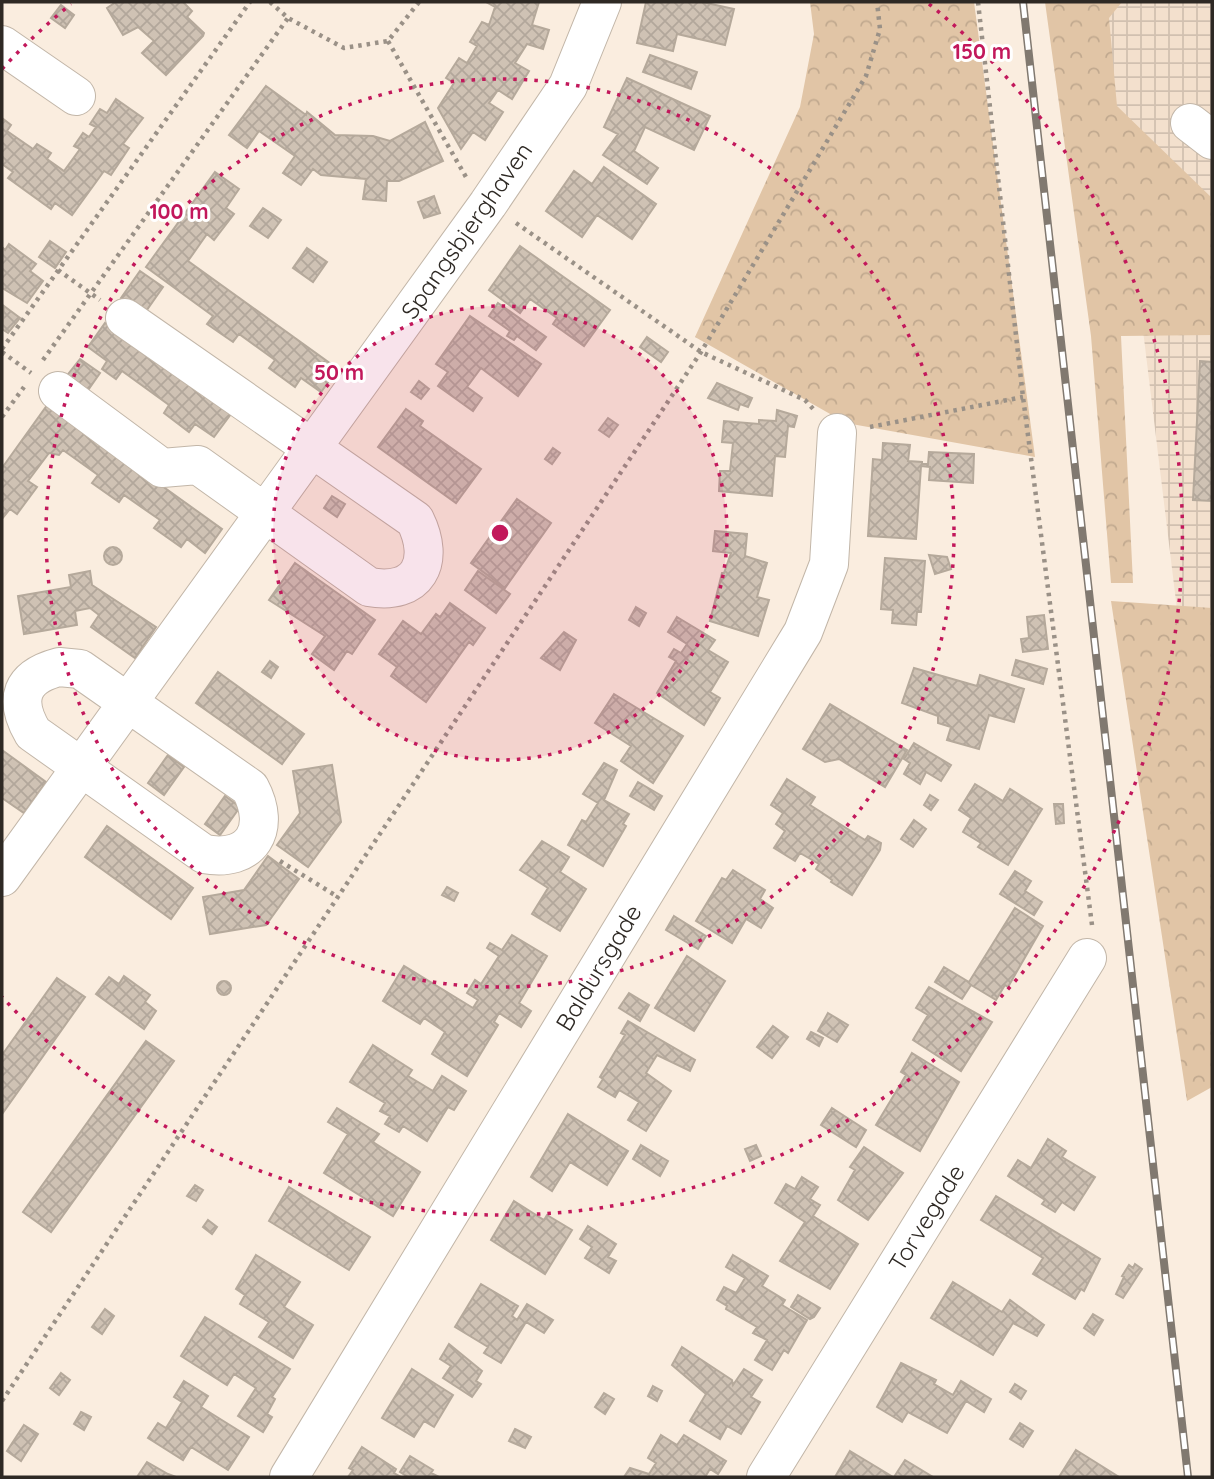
<svg xmlns="http://www.w3.org/2000/svg" width="1214" height="1479" font-family="Quicksand,sans-serif">
	<style>
		.industrial { fill: url(#industrial-grid) }
		.forest { fill: url(#forest-crowns) }
		.building { fill: url(#building-cross-hatch); stroke: #b5a99b; stroke-width: 2 }
		.lines { fill: none; stroke-linecap: round; stroke-linejoin: round }
		.minor-casing { stroke: #c2b6a8; stroke-width: 40 }
		.path { stroke: #9a9187; stroke-width: 4.5; stroke-dasharray: 3.5 5; stroke-linecap: butt }
		.minor { stroke: #fff; stroke-width: 38 }
		.rail-casing { stroke: #817970; stroke-width: 8 }
		.rail { stroke: #fff; stroke-width: 5; stroke-dasharray: 16; stroke-linecap: butt }
		.ring { fill: none; stroke: #c2185b; stroke-width: 3.5; stroke-dasharray: 3.5 7 }
		.labels { text-anchor: middle; stroke-width: 6; stroke-linejoin: round; paint-order: stroke }
		.street-label { font-size: 24px; fill: #2e2924; stroke: #fff }
		.centre { fill: #c2185b; stroke: #fff; stroke-width: 3.5 }
		.ring-label { font-size: 21px; text-anchor: middle; font-weight: bold; fill: #c2185b; stroke: #fff; stroke-width: 6; stroke-linejoin: round; paint-order: stroke }
	</style>
	<defs>
		<pattern id="industrial-grid" width="8" height="8" patternUnits="userSpaceOnUse" patternTransform="scale(1.75)"><rect width="8" height="8" fill="#f3e0cd"/><path d="M0 4h8M4 0v8" fill="none" stroke="#d1c0b0"/></pattern>
		<pattern id="forest-crowns" width="20" height="18" patternUnits="userSpaceOnUse" patternTransform="scale(1.75)"><rect width="20" height="18" fill="#e1c5a6"/><path d="M2 6a3 3 0 1 1 6 0M12 15a3 3 0 1 1 6 0" fill="none" stroke="#c1a98f"/></pattern>
		<pattern id="building-cross-hatch" width="8" height="8" patternUnits="userSpaceOnUse" patternTransform="scale(1.75)"><rect width="8" height="8" fill="#cfc2b4"/><path d="M0 0l8 8M0 8l8-8" fill="none" stroke="#b2a79b"/></pattern>
	</defs>
	<rect width="100%" height="100%" fill="#faeddf"/>
	<path class="industrial" d="M1119 2H1212V897L1105 18Z"/>
	<path class="forest" d="M810 2H974L1035 457 846 423 695 337 800 107 814 34Z
		M1045 2H1122L1109 18 1117 106 1212 198V335L1121 336 1133 583H1111L1091 336Z
		M1111 601 1212 608V1087L1187 1101Z"/>
	<path class="building" d="M116 2H183L192 11 187 17 204 33 203 36 166 75 142 53 154 41 138 27 123 35 107 8Z
		M486 2H539L532 25 549 30 543 49 527 44 515 63 529 71 512 99 498 90 489 103 503 112 485 140 473 132 461 149 438 108 454 83 446 78 459 58 467 63 477 46 470 42 482 22 489 25 495 7Z
		M646 2H702L734 9 725 45 677 34 673 51 637 43Z
		M61 5 74 15 65 28 51 18Z
		M650 55 697 72 691 89 643 72Z
		M627 78 710 116 694 150 645 127 634 151 658 168 647 184 603 155 618 134 604 127Z
		M266 86 306 115 307 112 335 135 373 136 390 141 425 122 443 161 399 181H387L386 201 363 199 366 179 321 175 313 169 301 185 283 173 295 156 259 131 247 148 229 135Z
		M116 99 143 118 123 144 129 148 111 175 104 171 72 215 55 203 51 209 8 178 13 172 2 164V118L11 125 7 131 33 149 37 144 51 153 47 159 64 171 80 149 74 146 83 133 89 137 96 127 90 124 100 109 107 113Z
		M604 167 656 204 632 239 597 215 582 237 546 211 574 171 592 184Z
		M215 172 239 189 226 208 234 214 214 240 207 234 188 261 338 369 321 392 301 378 295 387 269 368 275 360 239 334 233 342 207 324 213 316 146 267Z
		M434 196 440 213 424 218 418 202Z
		M263 208 281 220 268 238 250 226Z
		M50 241 66 252 55 268 39 257Z
		M9 244 36 264 30 271 43 281 27 303 2 288V247L5 250Z
		M520 246 610 310 584 346 553 324 557 318 530 299 520 313 489 290Z
		M307 248 327 262 313 282 293 268Z
		M140 271 163 287 144 314 121 298Z
		M498 303 546 337 536 350 517 336 514 340 507 336 510 331 489 316Z
		M4 306 20 318 8 333 2 329Z
		M470 316 541 364 518 396 481 368 467 387 482 398 473 411 438 386 448 372 436 364Z
		M105 323 231 414 214 437 195 424 189 432 164 413 169 405 122 371 116 379 102 369 107 361 88 347Z
		M647 337 668 352 661 362 640 347Z
		M80 359 100 373 86 393 65 378Z
		M1200 361 1212 362V501L1193 500Z
		M419 381 429 389 421 399 411 392Z
		M717 383 752 398 748 407 740 404 738 410 708 398Z
		M48 404 222 529 205 553 187 539 181 547 154 528 160 520 124 495 119 502 92 483 98 475 63 450 59 455 49 453 28 481 37 487 17 514 10 509 2 519V468Z
		M406 409 423 421 420 426 481 469 456 503 378 447Z
		M777 410 797 416 794 427 788 426 785 457 775 456 772 496 719 491 720 471H730L733 443 722 442 724 421 759 424V420L776 421Z
		M608 418 618 425 609 437 599 430Z
		M883 443 910 445 908 461 922 462V464H928L929 452 974 454 973 483 929 480 930 467 921 466 916 539 868 536 873 459 882 460Z
		M553 448 560 453 552 464 545 459Z
		M332 496 345 504 337 517 324 508Z
		M517 499 551 523 505 588 471 563Z
		M715 531 747 534 745 556 767 563 757 597 769 600 758 636 710 621 722 573H724L731 553 713 551Z
		M104 556a9 9 0 1 1 18 0a9 9 0 1 1-18 0Z
		M929 555 947 557 951 569 935 574Z
		M885 558 925 561 921 612H917L916 625 892 623 893 610 881 609Z
		M295 563 375 620 352 654 347 651 334 670 312 654 325 636 269 600Z
		M90 571 92 585 156 627 135 658 91 627 99 615 90 608 75 611 77 625 24 634 18 596 71 587 69 575Z
		M478 571 510 594 496 613 465 590Z
		M450 603 485 628 473 645 469 642 426 702 391 676 397 667 379 654 403 621 421 634 436 614 440 617Z
		M636 607 646 613 639 626 629 620Z
		M1044 615 1048 649 1023 652 1021 639 1029 638 1027 617Z
		M677 617 715 640 708 650 728 662 710 692 720 698 704 725 657 693 676 661 669 657 674 649 681 653 687 644 668 632Z
		M564 632 576 640 560 670 541 658Z
		M1016 660 1047 669 1043 684 1012 675Z
		M270 661 278 667 271 678 262 672Z
		M914 668 977 686 980 675 1024 689 1014 722 989 715 979 749 947 740 951 727 938 723V716L902 703Z
		M218 672 304 734 282 764 196 703Z
		M614 694 683 736 653 783 621 761 631 746 595 723Z
		M830 704 907 750 885 787 839 759 825 762 803 749Z
		M914 743 951 765 941 781 926 772 920 784 904 774 910 763 904 759Z
		M2 750 46 782 24 813 2 798Z
		M168 755 184 767 164 795 148 783Z
		M604 763 617 770 604 800 629 814 623 824 626 826 603 866 568 845 582 820 586 822 598 803 583 794Z
		M332 765 341 822 308 867 277 845 300 813 293 771Z
		M787 779 815 797 810 805 865 840 868 836 881 843 880 850 852 895 831 882 832 880 816 869 819 864 800 853 795 861 774 848 785 831 776 824 783 813 771 805Z
		M638 782 662 796 654 810 630 796Z
		M975 784 1003 801 1010 789 1042 809 1008 865 978 847 981 843 963 832 971 818 959 810Z
		M930 795 938 800 931 810 924 805Z
		M225 796 240 807 220 835 205 824Z
		M1054 804H1063L1064 823 1056 824Z
		M914 820 926 829 913 847 901 839Z
		M107 826 193 888 171 919 85 857Z
		M542 841 569 857 560 872 586 889 560 931 532 914 548 888 520 870Z
		M268 856 299 879 266 925 210 934 203 897 244 890Z
		M733 870 765 890 760 899 773 908 761 928 746 919 732 943 696 921 722 878 726 880Z
		M1015 871 1031 881 1025 891 1042 902 1034 915 1000 894Z
		M447 887 458 893 454 901 442 895Z
		M1015 908 1043 926 1008 987 1005 985 996 1000 971 985 962 999 935 982 944 967 969 982Z
		M674 916 706 936 698 949 666 930Z
		M512 935 547 956 519 1003 531 1011 521 1027 499 1013 494 1022 498 1025 467 1076 432 1054 445 1032 424 1018 420 1024 383 1001 404 966 473 1008 478 1000 467 993 475 980 481 984 499 956 487 948 490 943 502 950Z
		M687 956 725 981 694 1031 655 1008Z
		M124 976 150 995 145 1002 156 1011 144 1029 96 994 109 977 119 984Z
		M57 978 85 997 2 1114V1055Z
		M217 988a7 7 0 1 1 14 0a7 7 0 1 1-14 0Z
		M929 987 992 1022 961 1071 913 1040 928 1015 916 1008Z
		M629 993 649 1005 640 1021 619 1008Z
		M828 1013 848 1025 837 1042 818 1031Z
		M628 1021 695 1060 690 1071 657 1055 646 1073 671 1091 646 1131 628 1120 639 1102 619 1090 615 1097 598 1087 603 1079 600 1077 625 1035 621 1033Z
		M773 1026 788 1037 772 1058 757 1047Z
		M811 1032 823 1038 819 1046 807 1039Z
		M146 1041 174 1061 51 1232 23 1212Z
		M373 1045 412 1070 408 1076 433 1091 442 1076 466 1091 454 1110 448 1107 427 1141 403 1126 399 1132 385 1124 390 1116 380 1111 385 1103 350 1082Z
		M912 1053 959 1082 920 1151 876 1125 906 1075 901 1072Z
		M337 1108 379 1134 373 1142 420 1172 393 1216 324 1173 348 1134 328 1122Z
		M832 1108 866 1130 856 1147 821 1125Z
		M568 1114 628 1151 607 1185 570 1162 552 1191 531 1177Z
		M1048 1139 1066 1151 1062 1157 1095 1177 1074 1210 1062 1202 1055 1212 1042 1204 1045 1200 1008 1176 1018 1160 1031 1168Z
		M641 1145 668 1161 660 1176 633 1159Z
		M756 1145 761 1156 750 1161 745 1149Z
		M864 1147 903 1173 868 1220 838 1200 855 1170 850 1167Z
		M802 1177 818 1187 810 1199 820 1205 813 1216 858 1244 830 1289 780 1261 805 1222 775 1203 786 1184 795 1189Z
		M195 1185 203 1190 196 1201 187 1196Z
		M289 1187 370 1237 349 1270 269 1221Z
		M996 1196 1100 1259 1084 1291 1081 1289 1075 1299 1033 1274 1043 1258 981 1220Z
		M514 1201 544 1220 547 1215 572 1230 545 1274 491 1240Z
		M208 1220 217 1227 212 1234 203 1227Z
		M588 1226 616 1244 608 1257 616 1261 609 1273 585 1258 592 1247 580 1239Z
		M256 1255 300 1282 284 1307 313 1325 293 1358 259 1337 269 1322 240 1304 245 1295 236 1289Z
		M733 1255 768 1276 762 1286 785 1300 782 1305 807 1320 788 1353 784 1350 772 1370 755 1360 767 1340 753 1333 757 1327 726 1309 727 1306 717 1300 724 1287 736 1293 745 1278 726 1267Z
		M1135 1264 1142 1269 1123 1298 1116 1294 1124 1277 1122 1276 1129 1265 1133 1268Z
		M953 1282 1002 1312 1010 1300 1044 1325 1037 1336 1013 1323 993 1355 931 1318Z
		M481 1284 518 1306 512 1316 517 1320 527 1304 553 1320 544 1333 526 1322 501 1363 484 1353 488 1347 455 1327Z
		M798 1295 820 1308 814 1317 810 1319 791 1307Z
		M105 1309 114 1316 102 1334 92 1327Z
		M1093 1314 1103 1320 1094 1335 1084 1328Z
		M205 1317 290 1369 272 1397 275 1399 267 1414 272 1417 263 1432 238 1416 256 1388 234 1374 227 1385 181 1356Z
		M449 1344 482 1371 476 1381 481 1384 472 1397 443 1378 451 1366 440 1359Z
		M682 1347 732 1380 733 1385 744 1369 762 1380 751 1397 760 1402 741 1434 727 1426 720 1439 690 1421 706 1394 672 1365Z
		M901 1363 936 1380 934 1384 953 1395 961 1381 991 1399 984 1412 966 1401 947 1433 908 1412 902 1422 877 1407Z
		M412 1369 453 1395 434 1427 424 1421 414 1437 382 1418Z
		M61 1373 70 1380 59 1395 50 1388Z
		M184 1381 208 1396 201 1407 249 1437 228 1470 191 1447 183 1460 148 1438 158 1423 166 1428 182 1402 174 1397Z
		M1015 1384 1026 1391 1021 1399 1010 1392Z
		M653 1386 662 1391 657 1401 648 1396Z
		M604 1393 614 1399 605 1414 595 1407Z
		M81 1412 91 1417 84 1430 74 1424Z
		M1020 1423 1033 1431 1023 1447 1010 1439Z
		M24 1425 38 1434 21 1461 7 1451Z
		M515 1429 531 1437 525 1448 509 1441Z
		M661 1435 677 1445 684 1435 726 1461 718 1474 710 1469 705 1477H624L630 1468 649 1474 656 1463 648 1458Z
		M362 1447 396 1469 394 1473 401 1477H348L353 1470 349 1468Z
		M1076 1450 1119 1477H1059Z
		M850 1451 893 1477H835Z
		M410 1456 433 1470 431 1473 439 1477H408L400 1472Z
		M905 1460 933 1477H894Z
		M147 1462 168 1474 176 1477H137Z"/>
	<g class="lines">
		<defs>
			<path id="minor" d="M2 45 76 96
				M1190 123 1212 140
				M58 391 162 468 198 465 369 587C418 596 436 562 415 520L125 318
				M59 667 80 669 250 788C272 829 252 863 204 854L33 733C13 699 21 677 59 667Z
				M2 877 488 204 568 86 602 2
				M289 1477 803 632 829 564 837 433
				M766 1477 1087 958"/>
		</defs>
		<use href="#minor" class="minor-casing"/>
		<path class="path" d="M270 2 288 18 344 48 388 41 419 2
			M978 2 1023 397 1092 925
			M388 41 466 177
			M516 223 701 352 805 400 815 411
			M58 270 100 300
			M2 349 250 2
			M2 352 31 373
			M43 360 288 18
			M2 417 24 387
			M870 427 1023 397
			M280 861 338 897
			M2 1401 701 352 866 76 880 29 877 2"/>
		<use href="#minor" class="minor"/>
		<defs>
			<path id="rail" d="M1023 2 1188 1477"/>
		</defs>
		<use href="#rail" class="rail-casing"/>
		<use href="#rail" class="rail"/>
	</g>
	<circle cx="500" cy="533" r="227" fill="#c2185b" fill-opacity=".12"/>
	<g class="ring">
		<circle cx="500" cy="533" r="227"/>
		<circle cx="500" cy="533" r="454"/>
		<path d="M2 69A681 681 0 0 1 71 4M929 4A681 681 0 1 1 2 997"/>
	</g>
	<g class="labels">
		<g class="street-label">
			<text transform="translate(467 231) rotate(-55)" y="8">Spangsbjerghaven</text>
			<text transform="translate(599 968) rotate(-59)" y="8">Baldursgade</text>
			<text transform="translate(927 1218) rotate(-58)" y="8">Torvegade</text>
		</g>
	</g>
	<circle cx="500" cy="533" r="10" class="centre"/>
	<g class="ring-label">
		<text x="982" y="59">150 m</text>
		<text x="179" y="219">100 m</text>
		<text x="339" y="380">50 m</text>
	</g>
	<rect width="1214" height="1479" fill="none" stroke="#2e2924" stroke-width="7"/>
</svg>
